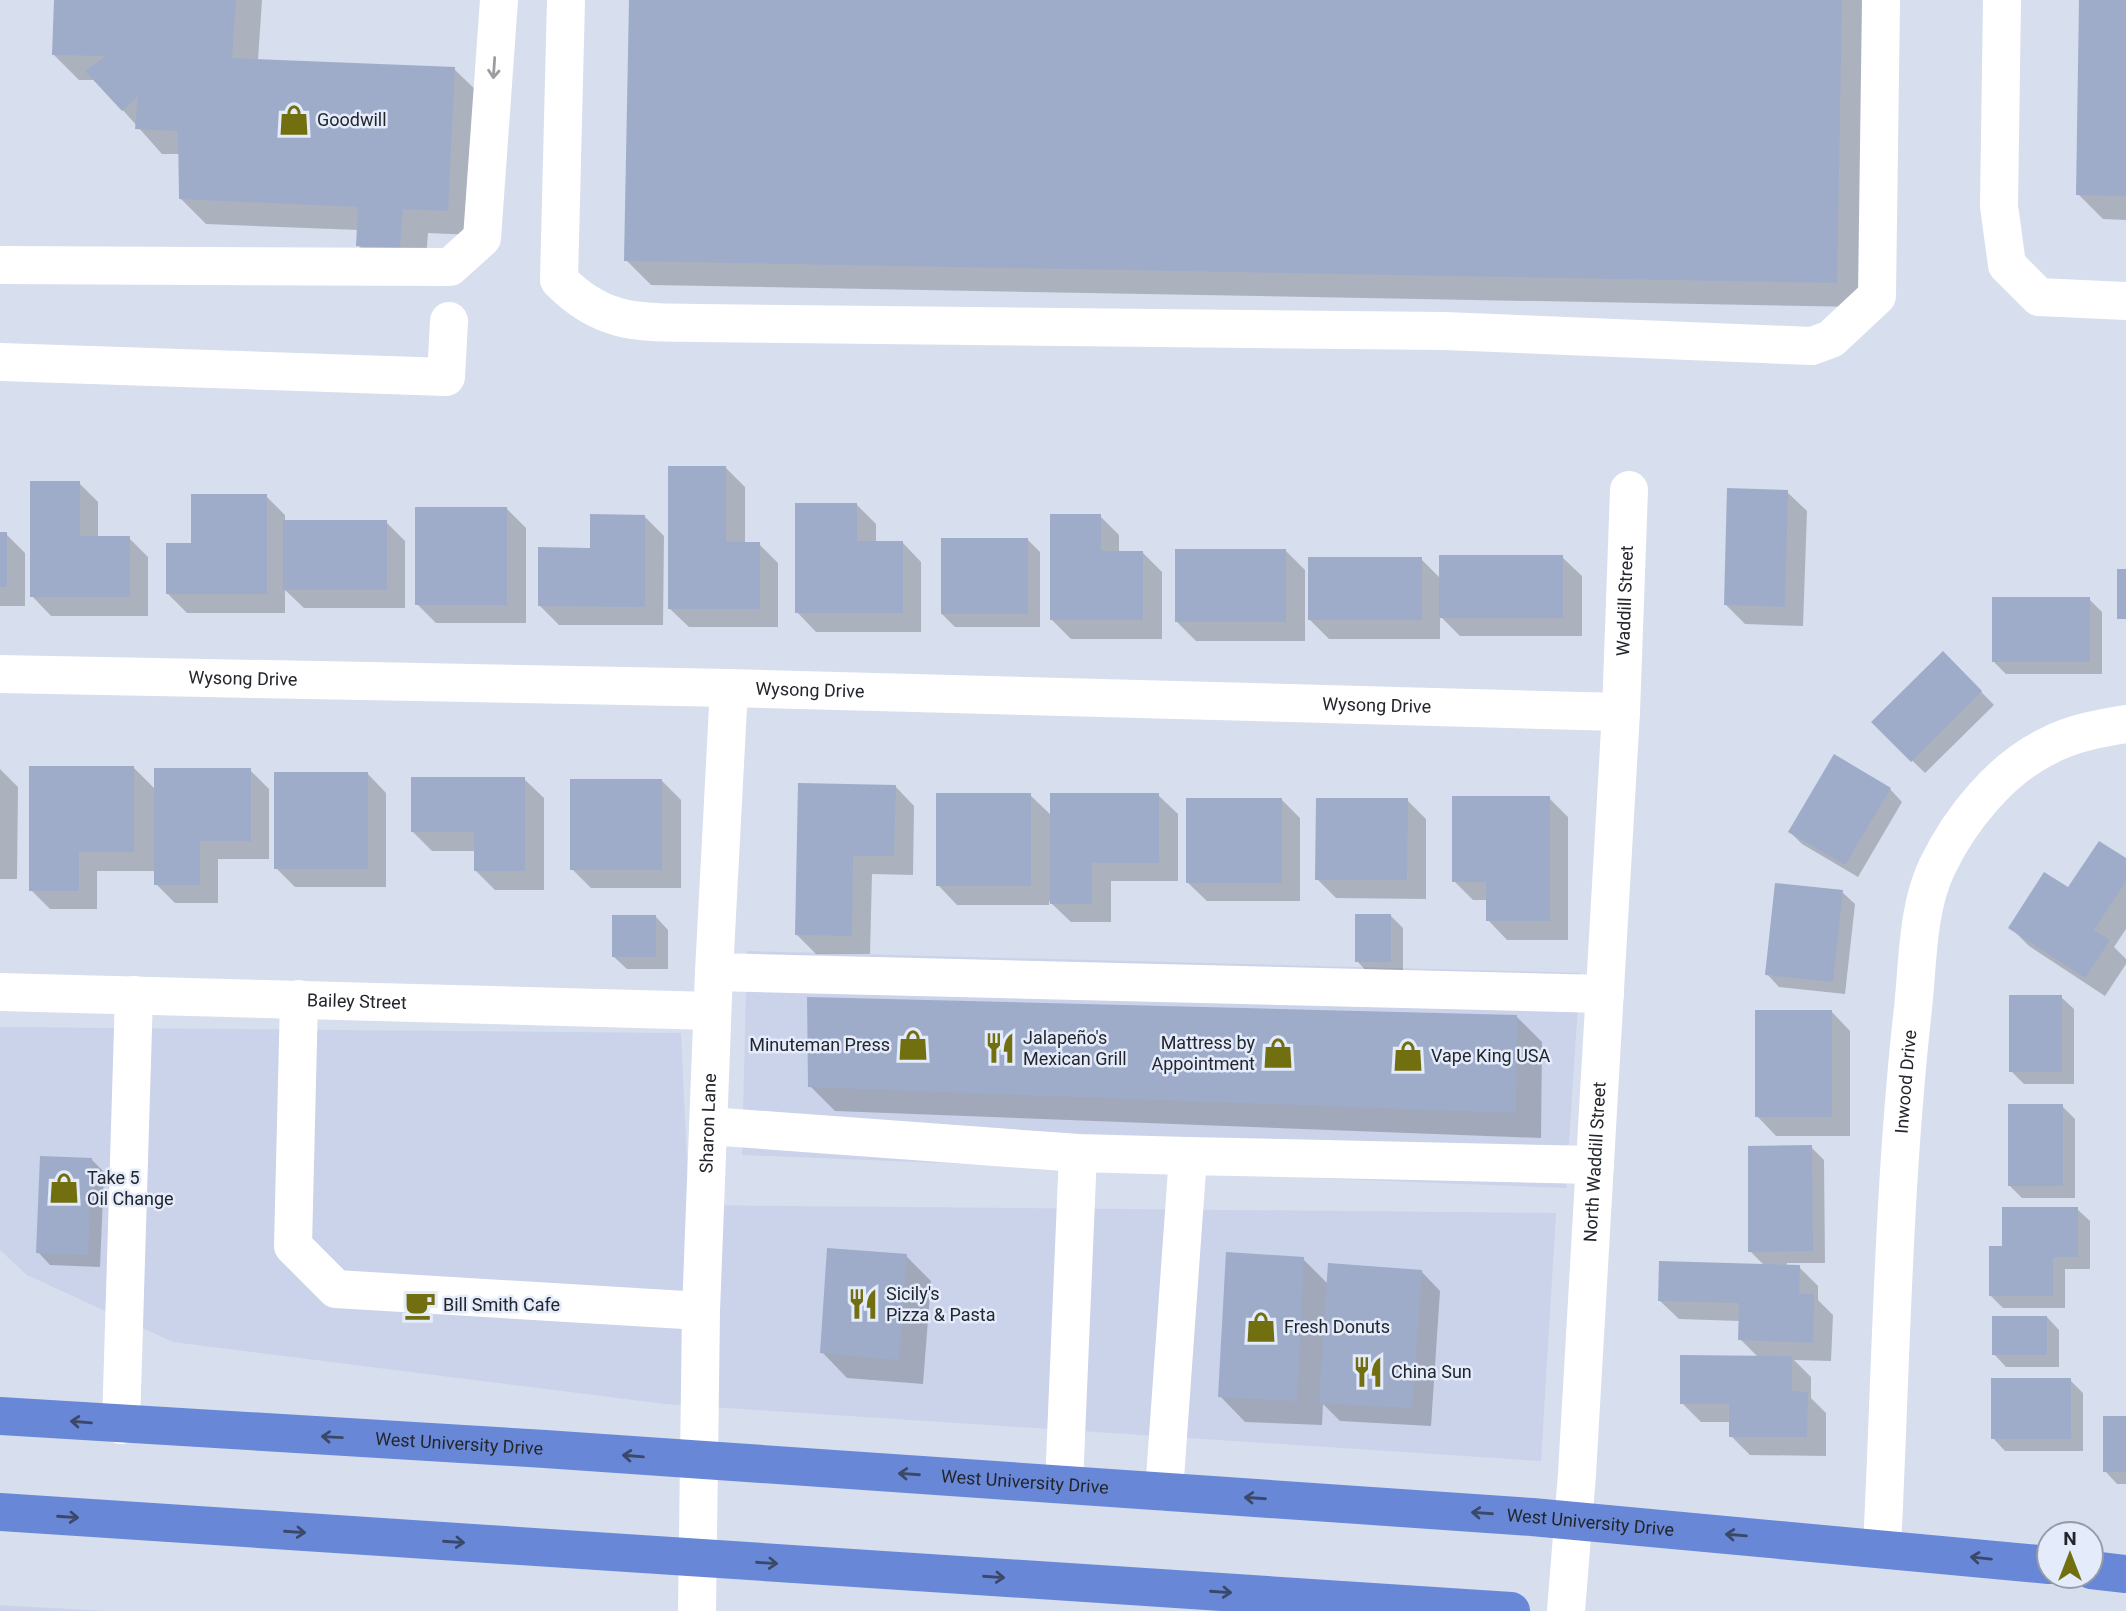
<svg xmlns="http://www.w3.org/2000/svg" width="2126" height="1611" font-family="Roboto,sans-serif">
	<style>
		.built { fill: #cad3e9 }
		.shadow { fill: #0003 }
		.building { fill: #9eacc9 }
		.lines { fill: none; stroke-linecap: round; stroke-linejoin: round }
		.minor { stroke: #fff; stroke-width: 38 }
		.highway { stroke: #6888d7; stroke-width: 38 }
		.oneway { stroke: #9c9da0 }
		.oneway2 { stroke: #3b4868 }
		.labels { text-anchor: middle; stroke-width: 5; stroke-linejoin: round; paint-order: stroke }
		.poi-label { font-size: 18px; fill: #23262c; stroke: #e4ebfb; text-anchor: start }
		.street-label { font-size: 18px; fill: #23262c; stroke: #e4ebfb }
	</style>
	<rect width="100%" height="100%" fill="#d7deee"/>
	<path class="built" d="M747 951 1580 973 1566 1188 742 1155Z
		M0 1027 681 1033 689 1205 1556 1213 1541 1461 665 1404 173 1342 27 1275 0 1250Z
		M0 1605 105 1611H0Z"/>
	<path class="shadow" d="M56 0H262L258 60 454 69 480 94 473 235 428 233 425 272 383 270 358 245 359 230 206 224 181 199 180 154H162L96 80H79L53 54Z
		M631 0H1867L1862 307 651 285 626 260Z
		M2081 0H2126V220L2103 219 2078 194Z
		M726 468 745 487V544H759L778 563V627H689L669 608Z
		M79 483 98 502V538H129L148 557V616H51L32 596Z
		M1787 492 1807 511 1803 626 1745 624 1726 605Z
		M266 496 285 515V522H386L405 541V608H304L285 590V613H187L168 594 193 545Z
		M857 505 876 524V542H902L921 562V632H816L797 612Z
		M507 509 526 528V623H436L417 604Z
		M1100 516 1119 535V553H1143L1162 572V639H1071L1052 620Z
		M645 517 664 536 663 625H559L539 605 592 550Z
		M0 534H6L25 553V606H0Z
		M1027 539 1040 552V627H955L942 614Z
		M1286 551 1305 570V641H1196L1177 622Z
		M1562 557 1582 576V636H1460L1440 616V639H1329L1310 620 1421 559 1441 579Z
		M2089 599 2102 612V674H2006L1994 662Z
		M1943 653 1994 705 1925 773 1873 722Z
		M134 768 156 790 250 770 269 789V859H218V903H175L156 884V871H97V909H50L31 890Z
		M0 769 18 787 17 879H0Z
		M367 773 386 793V887H295L276 868Z
		M524 779 544 798V890H495L476 871V851H432L413 832Z
		M662 781 681 800V888H591L572 869Z
		M895 786 914 806 913 875 872 874 870 954H816L797 935Z
		M1890 789 1902 802 1858 877 1802 844 1790 832Z
		M1030 795 1052 816 1158 795 1178 814V881H1111V922H1071L1049 901V905H957L938 885Z
		M1549 798 1568 817V940H1507L1488 920V900H1473L1454 881Z
		M1281 799 1300 818V901H1207L1187 882Z
		M1407 800 1426 819V899L1336 898 1317 879Z
		M2126 860V929L2114 947 2126 959V964L2105 996 2029 946 2010 927 2069 890Z
		M1842 892 1855 904 1845 994 1779 987 1767 974Z
		M1391 916 1403 928V974H1369L1357 961Z
		M656 917 668 930V969H627L614 957Z
		M2061 997 2074 1009V1084H2024L2011 1071Z
		M1831 1011 1850 1031V1136H1776L1757 1116Z
		M1517 1017 1542 1042 1541 1138 835 1111 810 1086Z
		M2062 1106 2075 1119V1198H2022L2010 1186Z
		M1811 1147 1824 1160 1825 1263H1787V1266L1799 1267 1818 1286V1300L1833 1315 1831 1361 1794 1360 1811 1377V1398L1826 1413V1456L1750 1455 1731 1436V1422H1701L1682 1403 1758 1357 1740 1339V1321L1679 1319 1659 1300 1765 1266 1750 1251Z
		M91 1159 104 1172 100 1267 50 1265 38 1252Z
		M2077 1209 2090 1221V1269H2065V1308H2003L1990 1295 2004 1247Z
		M906 1256 931 1281 923 1384 847 1378 822 1352Z
		M1303 1259 1329 1285 1421 1271 1440 1291 1431 1426 1340 1421 1323 1404 1322 1425 1245 1422 1220 1396Z
		M2047 1317 2059 1330V1367H2006L1994 1354Z
		M2070 1380 2083 1393V1451H2005L1993 1438Z
		M2126 1418V1484H2117L2105 1471Z"/>
	<path class="building" d="M54 0H236L232 58 455 67 448 211 403 209 400 248 356 246 358 207 179 199 178 131 135 129 138 96 122 111 85 71 106 56 52 55Z
		M629 0H1842L1837 283 624 261Z
		M2079 0H2126V196L2076 195Z
		M668 466H726V542H760V609H668Z
		M30 481H80V536H130V597H30Z
		M1727 488 1788 490 1785 607 1724 605Z
		M191 494H267V594H166V543H191Z
		M795 503H857V541H903V613H795Z
		M415 507H507V605H415Z
		M590 514 645 515V607L538 606V547L590 548Z
		M1050 514H1101V551H1143V620H1050Z
		M283 520H387V590H283Z
		M0 532H7V587H0Z
		M941 538H1028V614H941Z
		M1175 549H1286V622H1175Z
		M1439 555H1563V618H1439Z
		M1308 557H1422V620H1308Z
		M2117 569H2126V619H2117Z
		M1992 597H2090V662H1992Z
		M1943 651 1982 691 1911 762 1871 722Z
		M1834 754 1891 788 1845 865 1788 832Z
		M29 766H134V852H79V891H29Z
		M154 768H251V841H200V885H154Z
		M274 772H368V869H274Z
		M411 777H525V871H474V832H411Z
		M570 779H662V870H570Z
		M798 783 896 785 894 856H853L852 936 795 935Z
		M936 793H1031V886H936Z
		M1050 793H1159V863H1092V904H1050Z
		M1452 796H1550V921H1486V882H1452Z
		M1186 798H1282V883H1186Z
		M1316 798H1408L1407 880H1315Z
		M2099 841 2126 858V881L2094 930 2110 940 2085 978 2008 928 2044 872 2068 887Z
		M1775 883 1843 890 1833 982 1765 975Z
		M1355 914H1391V962H1355Z
		M612 915H656V957H612Z
		M2009 995H2062V1072H2009Z
		M807 997 1517 1015 1516 1113 808 1087Z
		M1755 1010H1832V1117H1755Z
		M2008 1104H2063V1186H2008Z
		M1812 1145 1813 1251 1748 1252V1146Z
		M40 1156 92 1158 88 1255 36 1253Z
		M2002 1207H2078V1257H2053V1296H1989V1246H2002Z
		M827 1248 907 1254 899 1360 820 1353Z
		M1226 1252 1304 1257 1297 1401 1218 1397Z
		M1659 1261 1800 1265 1799 1294H1814L1813 1343 1738 1340 1739 1303 1658 1301Z
		M1328 1263 1422 1270 1412 1408 1319 1403Z
		M1992 1316H2047V1355H1992Z
		M1680 1355 1792 1356V1391L1808 1392 1807 1437H1729V1404H1680Z
		M1991 1378H2071V1439H1991Z
		M2103 1416H2126V1472H2103Z"/>
	<g class="lines">
		<g class="minor">
			<path d="M566 0 559 280C603 325 639 322 698 323L1444 331 1812 346 1831 339 1877 296 1881 0"/>
			<path d="M2002 0 1999 206 2007 265 2039 297 2126 301"/>
			<path d="M0 265 450 267 482 238 499 0"/>
			<path d="M0 362 446 377 449 321"/>
			<path id="s1" d="M0 674 729 688 1621 712"/>
			<path d="M714 972 1605 994"/>
			<path id="s2" d="M0 992 712 1011"/>
			<path d="M299 999 293 1246 336 1289 701 1311"/>
			<path d="M709 1126 1078 1153 1188 1156"/>
			<path d="M121 1425 134 995"/>
			<path d="M1064 1484 1078 1153"/>
			<path d="M1164 1492 1188 1156 1595 1165"/>
			<path id="s3" d="M1882 1547C1891 1368 1893 1186 1913 1008 1918 962 1917 909 1937 867 1960 819 2001 768 2050 745 2073 733 2101 728 2126 724"/>
			<path id="s4" d="M697 1611 701 1311 714 972 729 688"/>
			<path id="s5" d="M1566 1611 1577 1474 1621 712 1629 490"/>
		</g>
		<g class="highway">
			<path id="s6" d="M0 1416 545 1449 1532 1517 2049 1565"/>
			<path d="M0 1512 1511 1611"/>
			<path d="M2091 1570 2126 1574"/>
		</g>
	</g>
	<defs><path id="oneway-shaft" d="M-6 0H5M1.5-3L5.5 0L1.5 3" fill="none" stroke-width="1.6" stroke-linecap="round" stroke-linejoin="round" transform="scale(1.75)"/></defs>
	<use class="oneway" href="#oneway-shaft" transform="translate(494 68) rotate(94)"/>
	<g class="oneway2">
		<use href="#oneway-shaft" transform="translate(81 1422) rotate(-175)"/>
		<use href="#oneway-shaft" transform="translate(332 1437) rotate(-177)"/>
		<use href="#oneway-shaft" transform="translate(633 1456) rotate(-175)"/>
		<use href="#oneway-shaft" transform="translate(909 1474) rotate(-176)"/>
		<use href="#oneway-shaft" transform="translate(1255 1498) rotate(-176)"/>
		<use href="#oneway-shaft" transform="translate(1482 1513) rotate(-176)"/>
		<use href="#oneway-shaft" transform="translate(68 1517) rotate(4)"/>
		<use href="#oneway-shaft" transform="translate(295 1532) rotate(4)"/>
		<use href="#oneway-shaft" transform="translate(1736 1535) rotate(-175)"/>
		<use href="#oneway-shaft" transform="translate(454 1542) rotate(4)"/>
		<use href="#oneway-shaft" transform="translate(1981 1558) rotate(-174)"/>
		<use href="#oneway-shaft" transform="translate(767 1563) rotate(4)"/>
		<use href="#oneway-shaft" transform="translate(994 1577) rotate(4)"/>
		<use href="#oneway-shaft" transform="translate(1221 1592) rotate(4)"/>
	</g>
	<defs>
		<symbol id="shop-bare" viewBox="-9 -9 18 18"><path d="M-5-2.5h2.3a2.7 3.5 0 0 1 5.4 0H5L5.5 6h-11ZM-1.5-2.5h3a1.5 2.3 0 0 0-3 0Z" fill="#726f11" stroke="#e4ebfb" stroke-width="2.5" paint-order="stroke"/></symbol>
		<symbol id="restaurant-bare" viewBox="-9 -9 18 18"><path d="M-5-6h1v4h1v-4h1v4h1v-4h1v5L-1.5 .5V6h-2V.5L-5-1ZM5-6V6H3V1.5H1.5Q1.5-4 5-6Z" fill="#726f11" stroke="#e4ebfb" stroke-width="2.5" paint-order="stroke"/></symbol>
		<symbol id="cafe-bare" viewBox="-9 -9 18 18"><path d="M-5.5-4.5H6V0H3Q3 3.5 0 3.5H-2.5Q-5.5 3.5-5.5 0ZM3-3.2v2h1.7v-2ZM-6 4.5H4V6H-6Z" fill="#726f11" stroke="#e4ebfb" stroke-width="2.5" paint-order="stroke"/></symbol>
	</defs>
	<g fill-rule="evenodd">
		<use href="#shop-bare" x="272" y="98" width="44" height="44"/>
		<use href="#shop-bare" x="891" y="1023" width="44" height="44"/>
		<use href="#restaurant-bare" x="978" y="1026" width="44" height="44"/>
		<use href="#shop-bare" x="1256" y="1031" width="44" height="44"/>
		<use href="#shop-bare" x="1386" y="1034" width="44" height="44"/>
		<use href="#shop-bare" x="42" y="1166" width="44" height="44"/>
		<use href="#restaurant-bare" x="841" y="1282" width="44" height="44"/>
		<use href="#cafe-bare" x="398" y="1283" width="44" height="44"/>
		<use href="#shop-bare" x="1239" y="1305" width="44" height="44"/>
		<use href="#restaurant-bare" x="1346" y="1350" width="44" height="44"/>
	</g>
	<g class="labels">
		<g class="poi-label">
			<text x="317" y="126">Goodwill</text>
			<text x="1023" y="1044">Jalapeño's<tspan x="1023" dy="21">Mexican Grill</tspan></text>
			<text x="1255" y="1049" text-anchor="end">Mattress by<tspan x="1255" dy="21">Appointment</tspan></text>
			<text x="890" y="1051" text-anchor="end">Minuteman Press</text>
			<text x="1431" y="1062">Vape King USA</text>
			<text x="87" y="1184">Take 5<tspan x="87" dy="21">Oil Change</tspan></text>
			<text x="886" y="1300">Sicily's<tspan x="886" dy="21">Pizza &amp; Pasta</tspan></text>
			<text x="443" y="1311">Bill Smith Cafe</text>
			<text x="1284" y="1333">Fresh Donuts</text>
			<text x="1391" y="1378">China Sun</text>
		</g>
		<g class="street-label">
			<text dy="6" stroke="none"><textPath href="#s5" startOffset="1012">Waddill Street</textPath></text>
			<text dy="6" stroke="none"><textPath href="#s1" startOffset="243">Wysong Drive</textPath></text>
			<text dy="6" stroke="none"><textPath href="#s1" startOffset="810">Wysong Drive</textPath></text>
			<text dy="6" stroke="none"><textPath href="#s1" startOffset="1377">Wysong Drive</textPath></text>
			<text dy="6" stroke="none"><textPath href="#s2" startOffset="357">Bailey Street</textPath></text>
			<text dy="6" stroke="none"><textPath href="#s3" startOffset="466">Inwood Drive</textPath></text>
			<text dy="6" stroke="none"><textPath href="#s4" startOffset="488">Sharon Lane</textPath></text>
			<text dy="6" stroke="none"><textPath href="#s5" startOffset="450">North Waddill Street</textPath></text>
			<text dy="6" stroke="none"><textPath href="#s6" startOffset="460">West University Drive</textPath></text>
			<text dy="6" stroke="none"><textPath href="#s6" startOffset="1027">West University Drive</textPath></text>
			<text dy="6" stroke="none"><textPath href="#s6" startOffset="1594">West University Drive</textPath></text>
		</g>
	</g>
	<g transform="translate(2070 1555)"><circle r="33" fill="#e4ebfb" stroke="#979ca8" stroke-width="2"/>
	<path d="M0-5L12 26L0 18L-12 26Z" fill="#726f11"/>
	<text y="-10" font-size="19" font-weight="bold" text-anchor="middle" fill="#23262c">N</text>
	</g>
</svg>
